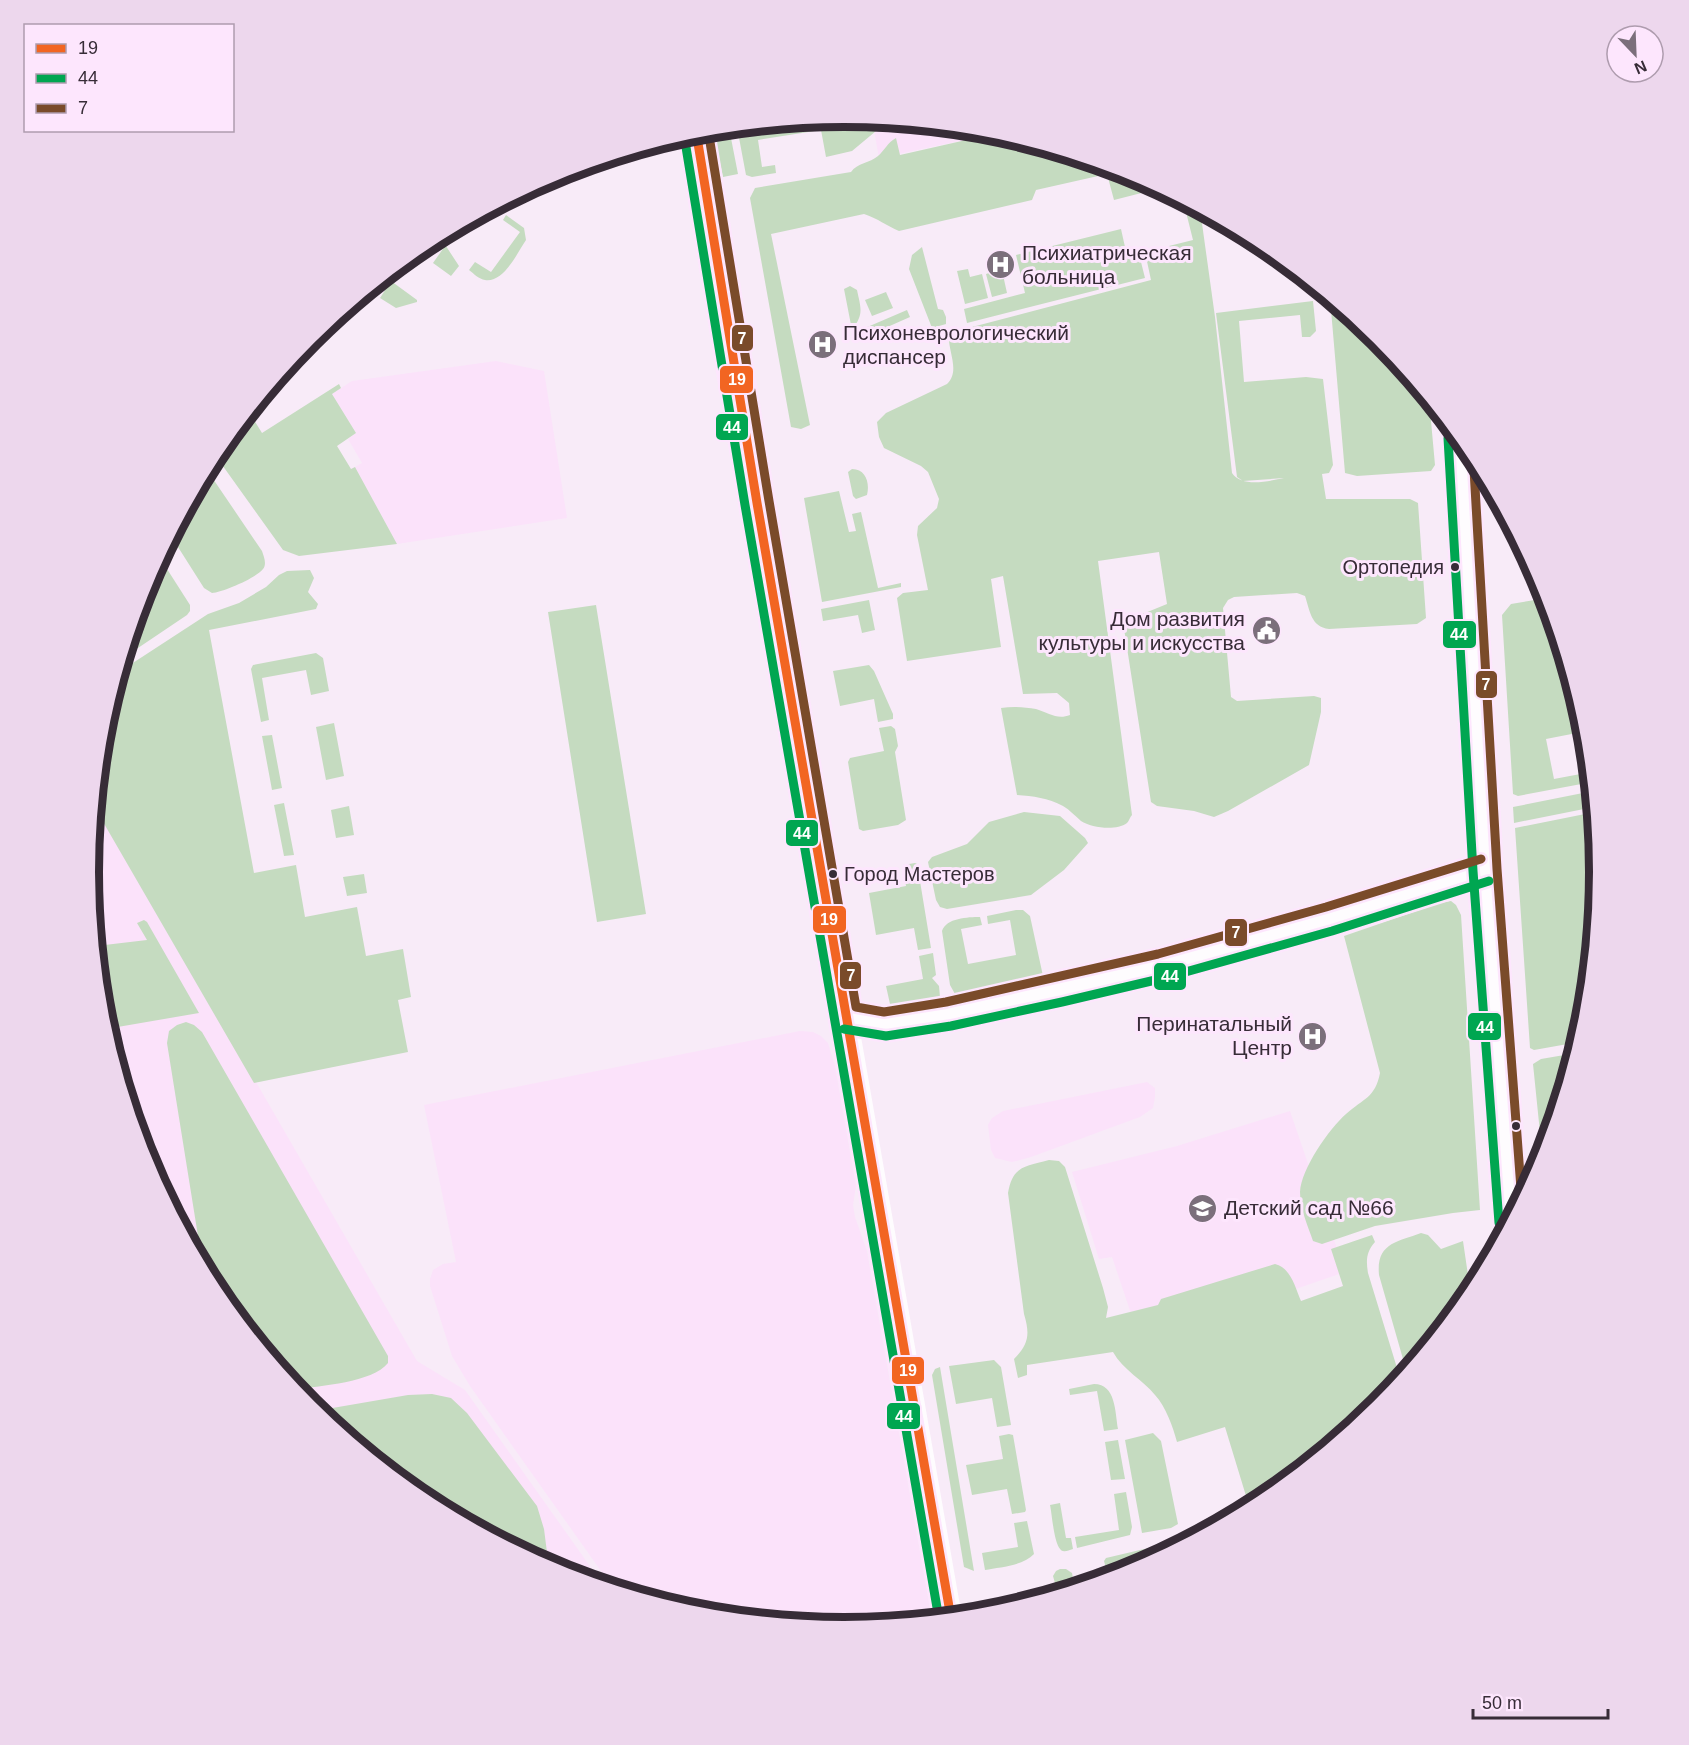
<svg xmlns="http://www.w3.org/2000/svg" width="1689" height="1745" font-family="Helvetica,sans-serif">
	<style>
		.built { fill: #fbe2fa }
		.green { fill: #c5dbc0 }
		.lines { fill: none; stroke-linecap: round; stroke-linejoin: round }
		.street { stroke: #fefcfe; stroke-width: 14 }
		.secondary { stroke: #fefcfe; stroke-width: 20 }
		.primary { stroke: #fefcfe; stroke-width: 22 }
		.bus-1-casing { stroke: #fde6fd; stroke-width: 14 }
		.bus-2-casing { stroke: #fde6fd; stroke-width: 14 }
		.bus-3-casing { stroke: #fde6fd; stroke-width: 14 }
		.bus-1 { stroke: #f26522; stroke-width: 9 }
		.bus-2 { stroke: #00a651; stroke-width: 9 }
		.bus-3 { stroke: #7a4b2a; stroke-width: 9 }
		.bus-dot { fill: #372c37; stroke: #fde6fd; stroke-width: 2 }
		.labels { text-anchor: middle; stroke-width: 6; stroke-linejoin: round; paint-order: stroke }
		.bus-label { font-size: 20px; fill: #372c37; stroke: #fde6fd; text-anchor: end }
		.poi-label { font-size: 21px; fill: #372c37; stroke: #fde6fd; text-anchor: start }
		.rim { fill: none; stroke: #372c37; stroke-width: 8 }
		.line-badge { stroke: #fde6fd; stroke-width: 2 }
		.badge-label { font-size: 16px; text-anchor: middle; font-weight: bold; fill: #fff }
	</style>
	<rect width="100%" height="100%" fill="#f8ebf8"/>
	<path class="built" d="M872 119 992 131 998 133 879 158Z
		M496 361 544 371 567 518 397 544 355 467 362 463 348 439 356 433 332 394 352 381Z
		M95 803 417 1361 465 1390 604 1586 555 1571 424 1501 310 1407 216 1292 146 1161 103 1020 89 872Z
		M800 1031 813 1032 821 1036 828 1043 835 1066 856 1186 853 1205 855 1217 867 1251 932 1620 844 1628 697 1614 613 1588 470 1386 452 1356 430 1286V1279L433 1270 443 1264 456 1262 424 1105Z
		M1147 1082 1155 1088V1097L1153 1108 1140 1117 1031 1157 1012 1162 995 1158 991 1150 988 1125 992 1118 1003 1111Z
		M1290 1111 1345 1272 1287 1292 1148 1364 1112 1257 1099 1259 1072 1172 1177 1146Z"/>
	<path class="green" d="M845 117 881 120 876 131 852 151 826 157 821 130 758 140 762 167 775 165 776 173 752 177 746 175 737 127Z
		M729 128 738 174 723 177 713 129Z
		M997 133 1010 136 1011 142 1017 139 1134 174 1161 188 1114 200 1107 174 1036 190 1032 200 899 231C887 226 877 218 864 214L771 234 810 425 801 429 791 427 750 198 755 188 851 172C857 163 870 163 878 156 885 150 887 143 896 138L900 155Z
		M1183 200 1200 209 1215 317 1232 473C1242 488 1269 481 1284 478L1243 481 1237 477 1216 313 1313 301 1316 331 1310 337H1302L1300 315 1239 321 1244 382 1306 377 1323 379 1333 465 1329 473 1322 474 1326 499H1410L1418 503 1426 618 1417 624 1329 629C1311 627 1310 611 1305 596L1297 593 1234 597 1228 600 1223 608 1231 697 1237 701 1314 696 1321 698V712L1309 765 1228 811 1214 817 1194 811 1157 806 1151 802 1123 622 1167 604 1159 552 1098 561 1132 815C1130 817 1129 821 1127 823 1116 831 1092 828 1081 821 1075 816 1070 810 1063 806 1048 798 1033 796 1017 795L1001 708C1013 706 1025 707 1036 709 1049 713 1057 720 1070 715L1069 703 1057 693 1023 694 1003 576 991 579 1001 647 907 661 897 598 903 593 928 590 917 535 918 526 937 508 939 499 928 472 921 466 884 448 879 437 877 422 886 413 947 384C961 370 947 351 949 333L1151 280 1145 252 1193 240Z
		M506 215 524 228 526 240C517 253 504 283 485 280 479 279 474 274 469 270L475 262 491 272 520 232 503 220Z
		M1121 229 1127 256 1139 254 1145 278 967 323 964 309 1025 293 1016 255Z
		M438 237 442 240 459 266 451 276 433 263 445 246 434 239Z
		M922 247 938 309 943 310 946 317V324L932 328 909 269 912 255Z
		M968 269 970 277 982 274 988 298 965 304 957 271Z
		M995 271 997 276 1003 275 1007 293 992 297 986 274Z
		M391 281 417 300V302L396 308 380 298Z
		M850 286 857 290C861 309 864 314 852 330L844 289Z
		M886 292 893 308 872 316 865 300Z
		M1330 298 1379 338 1429 399 1435 465 1431 471 1357 476 1345 473Z
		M907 310 910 317 858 340V331Z
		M339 384 341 388 332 394 356 433 337 446 351 469 355 467 397 544 299 556 283 550 215 455 249 412 262 433Z
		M852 469C866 469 870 483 867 495L856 499 853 496 848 472Z
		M207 470 262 551C264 557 267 564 263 569 256 578 223 592 212 593L204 588 171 536Z
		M839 491 849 532 856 531 852 514 861 512 878 588 901 583V587L822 602 804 498Z
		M160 558 190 605V611L187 615 138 648 125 653 146 583Z
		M310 570 314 578 308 592 318 604 316 609 209 630 254 873 296 865 305 917 357 907 366 956 403 949 411 997 398 1000 408 1052 254 1083 95 808 103 725 119 672 208 614 239 603 266 587 279 575 287 571Z
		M1547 598 1587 731 1546 739 1554 779 1591 772 1592 782 1518 796 1513 794 1502 615 1511 604Z
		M869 600 875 630 862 633 858 615 823 621 821 609Z
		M596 605 646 914 597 922 548 612Z
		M316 653 323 658 329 691 311 695 306 670 262 678 269 720 261 722 251 669 253 665Z
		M869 665 874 671 893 714V719L878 722 874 699 840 706 833 671Z
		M334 723 344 776 326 780 316 727Z
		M891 726 895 729 898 746 895 752 906 820 898 825 863 831 859 829 848 762 850 758 884 751 879 728Z
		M272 735 282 788 272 790 262 736Z
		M1593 791 1594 807 1514 823 1513 807Z
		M284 803 294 855 284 856 274 805Z
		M349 806 354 835 336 838 331 810Z
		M1024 812 1060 816 1085 838 1088 843 1064 870 1031 895 947 909 940 907 936 900 928 862 932 857 967 844 989 822Z
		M1595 812 1600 872 1586 1020 1579 1042 1534 1050 1530 1048 1515 828Z
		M915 863 917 864 918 869 931 948 918 950 914 928 876 935 869 893 906 886 903 865Z
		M364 874 367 893 347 896 343 877Z
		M1451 901 1456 905 1461 915 1480 1210 1453 1213 1375 1226 1322 1244 1313 1241C1308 1226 1300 1209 1300 1192 1301 1169 1329 1129 1346 1114 1364 1098 1375 1098 1380 1073L1344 936 1440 903Z
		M1016 910H1023L1030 916 1043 976 955 994 950 985 942 931C946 918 968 917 980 917L982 925 961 929 968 964 1016 955 1010 920 988 924 987 916Z
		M144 920 147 922 199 1013 106 1029 103 1020 96 946 147 940 137 923Z
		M933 953 936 975 932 978 939 986 940 997 897 1005 890 1004 886 986 923 979 919 956Z
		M186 1022 194 1025 202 1032 388 1356V1363C372 1383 321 1385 296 1390L216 1292 197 1256 198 1236 167 1043 169 1031 177 1025Z
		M1576 1053 1543 1162 1533 1064 1541 1059Z
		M1049 1160 1059 1161 1065 1167 1103 1288 1108 1307 1106 1318 1158 1305 1161 1299 1275 1264C1291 1268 1295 1287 1301 1301L1343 1286 1331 1249 1372 1235 1375 1242C1366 1252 1366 1261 1368 1273L1401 1381 1379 1407 1264 1501 1250 1509 1225 1427 1177 1442C1173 1427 1166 1407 1155 1395 1143 1380 1123 1370 1113 1352L1027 1365V1375L1018 1378 1014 1359C1029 1344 1030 1334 1024 1314L1008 1193C1013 1165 1025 1167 1049 1160Z
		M1421 1233 1428 1235 1441 1249 1463 1241 1468 1275 1484 1272 1473 1293 1407 1373 1379 1275C1376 1243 1397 1242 1421 1233Z
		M994 1360 1001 1367 1011 1425 997 1427 992 1398 956 1404 949 1366Z
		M940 1367 974 1571 964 1567 932 1375 935 1369Z
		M1094 1384C1116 1384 1115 1412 1118 1429L1104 1431 1097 1391 1070 1395 1069 1389Z
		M432 1394 451 1398 467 1413 537 1506 544 1529 549 1568 424 1501 315 1411 408 1395Z
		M1153 1433 1161 1441 1178 1524 1171 1528 1142 1533 1125 1440Z
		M1009 1434 1013 1435 1026 1510 1025 1512 1012 1514 1007 1489 972 1495 966 1465 1003 1459 999 1436Z
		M1118 1440 1125 1479 1111 1480 1105 1442Z
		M1126 1492 1132 1527 1130 1535 1077 1548 1075 1537 1119 1530 1114 1494Z
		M1060 1503 1066 1538H1071L1073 1549C1069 1550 1066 1552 1063 1551 1054 1549 1052 1513 1050 1505Z
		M1027 1521 1034 1554C1023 1566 1000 1567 985 1570L982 1553 1018 1547 1014 1523Z
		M1174 1542 1181 1546 1133 1571 1109 1579 1104 1561 1106 1558Z
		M1060 1569H1066L1072 1573 1075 1589 1058 1594 1053 1576 1056 1571Z"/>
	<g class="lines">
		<path class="street" d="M846 1017 884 1024 948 1014 1059 990 1161 966 1329 919 1485 870"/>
		<path class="secondary" d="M1460 437 1485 870 1511 1222"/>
		<path class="primary" d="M696 131 757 503 951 1618"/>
		<defs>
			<path id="bus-1" d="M696 131 757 503 951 1618"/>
			<path id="bus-2" d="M684 135 745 505 939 1619
				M1448 438 1473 871 1499 1223
				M844 1029 886 1036 951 1026 1062 1002 1164 978 1332 931 1489 881"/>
			<path id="bus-3" d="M708 130 769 501 856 1007 884 1012 946 1002 1158 954 1326 907 1481 859
				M1473 452 1497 869 1522 1202"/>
		</defs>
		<use href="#bus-1" class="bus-1-casing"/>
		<use href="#bus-2" class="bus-2-casing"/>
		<use href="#bus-3" class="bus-3-casing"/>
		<use href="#bus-1" class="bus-1"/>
		<use href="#bus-2" class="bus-2"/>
		<use href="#bus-3" class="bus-3"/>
	</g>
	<defs>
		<symbol id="hospital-disc" viewBox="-11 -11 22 22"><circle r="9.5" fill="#7b6f7b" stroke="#fde6fd"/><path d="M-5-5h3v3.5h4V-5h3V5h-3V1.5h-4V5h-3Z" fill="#fff"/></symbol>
		<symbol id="civic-disc" viewBox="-11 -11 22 22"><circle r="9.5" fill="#7b6f7b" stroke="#fde6fd"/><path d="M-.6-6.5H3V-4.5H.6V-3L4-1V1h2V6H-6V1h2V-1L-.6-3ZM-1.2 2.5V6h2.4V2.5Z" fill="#fff"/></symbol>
		<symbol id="school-disc" viewBox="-11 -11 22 22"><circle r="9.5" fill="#7b6f7b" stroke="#fde6fd"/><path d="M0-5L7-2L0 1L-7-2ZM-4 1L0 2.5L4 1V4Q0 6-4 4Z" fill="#fff"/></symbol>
	</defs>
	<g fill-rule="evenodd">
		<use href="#hospital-disc" x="984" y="248" width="33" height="33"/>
		<use href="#hospital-disc" x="806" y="328" width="33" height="33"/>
		<use href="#civic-disc" x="1250" y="614" width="33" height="33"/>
		<use href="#hospital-disc" x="1296" y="1020" width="33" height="33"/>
		<use href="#school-disc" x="1186" y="1192" width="33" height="33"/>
	</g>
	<g class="bus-dot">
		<circle cx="1455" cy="567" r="5"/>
		<circle cx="833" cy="874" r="5"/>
		<circle cx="1516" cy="1126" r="5"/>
	</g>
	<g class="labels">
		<g class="bus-label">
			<text x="1444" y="574">Ортопедия</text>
			<text x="844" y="881" text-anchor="start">Город Мастеров</text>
		</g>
		<g class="poi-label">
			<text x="1022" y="260">Психиатрическая<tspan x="1022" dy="24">больница</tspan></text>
			<text x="843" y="340">Психоневрологический<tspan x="843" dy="24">диспансер</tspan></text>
			<text x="1245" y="626" text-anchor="end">Дом развития<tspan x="1245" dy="24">культуры и искусства</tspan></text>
			<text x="1292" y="1031" text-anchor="end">Перинатальный<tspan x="1292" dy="24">Центр</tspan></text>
			<text x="1224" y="1215">Детский сад №66</text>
		</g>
	</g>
	<path d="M0 0H1689V1745H0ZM99 872a745 745 0 1 1 1490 0a745 745 0 1 1-1490 0Z" fill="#edd7ed" fill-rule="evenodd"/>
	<path class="rim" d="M99 872a745 745 0 1 1 1490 0a745 745 0 1 1-1490 0Z"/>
	<g class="line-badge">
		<rect x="731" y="324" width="23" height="28" rx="6" fill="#7a4b2a"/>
		<rect x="719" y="365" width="35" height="29" rx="6" fill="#f26522"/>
		<rect x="715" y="413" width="34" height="28" rx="6" fill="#00a651"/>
		<rect x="1442" y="620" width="35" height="29" rx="6" fill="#00a651"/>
		<rect x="1475" y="670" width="23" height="29" rx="6" fill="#7a4b2a"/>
		<rect x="785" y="819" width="34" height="28" rx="6" fill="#00a651"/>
		<rect x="812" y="905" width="35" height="29" rx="6" fill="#f26522"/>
		<rect x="1224" y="918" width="24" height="29" rx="6" fill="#7a4b2a"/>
		<rect x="839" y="961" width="23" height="29" rx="6" fill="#7a4b2a"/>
		<rect x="1153" y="962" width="34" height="29" rx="6" fill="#00a651"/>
		<rect x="1467" y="1012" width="35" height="29" rx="6" fill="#00a651"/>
		<rect x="891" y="1356" width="34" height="29" rx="6" fill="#f26522"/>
		<rect x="886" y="1402" width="35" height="28" rx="6" fill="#00a651"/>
	</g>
	<g class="badge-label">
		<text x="742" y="344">7</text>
		<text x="737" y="385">19</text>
		<text x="732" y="433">44</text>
		<text x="1459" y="640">44</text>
		<text x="1486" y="690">7</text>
		<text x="802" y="839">44</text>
		<text x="829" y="925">19</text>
		<text x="1236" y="938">7</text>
		<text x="851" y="981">7</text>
		<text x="1170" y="982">44</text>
		<text x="1485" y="1033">44</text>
		<text x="908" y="1376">19</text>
		<text x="904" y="1422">44</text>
	</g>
	<rect x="24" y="24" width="210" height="108" fill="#fde6fd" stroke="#ae9cae" stroke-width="1.5"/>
	<rect x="36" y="44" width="30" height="9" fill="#f26522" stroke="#ae9cae" stroke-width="1.5"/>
	<text x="78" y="54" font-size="18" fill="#372c37">19</text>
	<rect x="36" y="74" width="30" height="9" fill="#00a651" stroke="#ae9cae" stroke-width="1.5"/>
	<text x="78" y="84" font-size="18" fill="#372c37">44</text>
	<rect x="36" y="104" width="30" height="9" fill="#7a4b2a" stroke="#ae9cae" stroke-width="1.5"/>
	<text x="78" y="114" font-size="18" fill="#372c37">7</text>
	<g transform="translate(1635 54) rotate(157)"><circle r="28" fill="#fde6fd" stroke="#ae9cae" stroke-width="1.5"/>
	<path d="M0-4.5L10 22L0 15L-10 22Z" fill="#7b6f7b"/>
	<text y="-9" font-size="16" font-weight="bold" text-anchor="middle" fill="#372c37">N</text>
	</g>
	<path d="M1473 1709v9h135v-9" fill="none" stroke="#372c37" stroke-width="3"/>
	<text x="1482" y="1709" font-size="18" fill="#372c37" stroke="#fde6fd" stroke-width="4.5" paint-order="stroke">50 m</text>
</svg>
